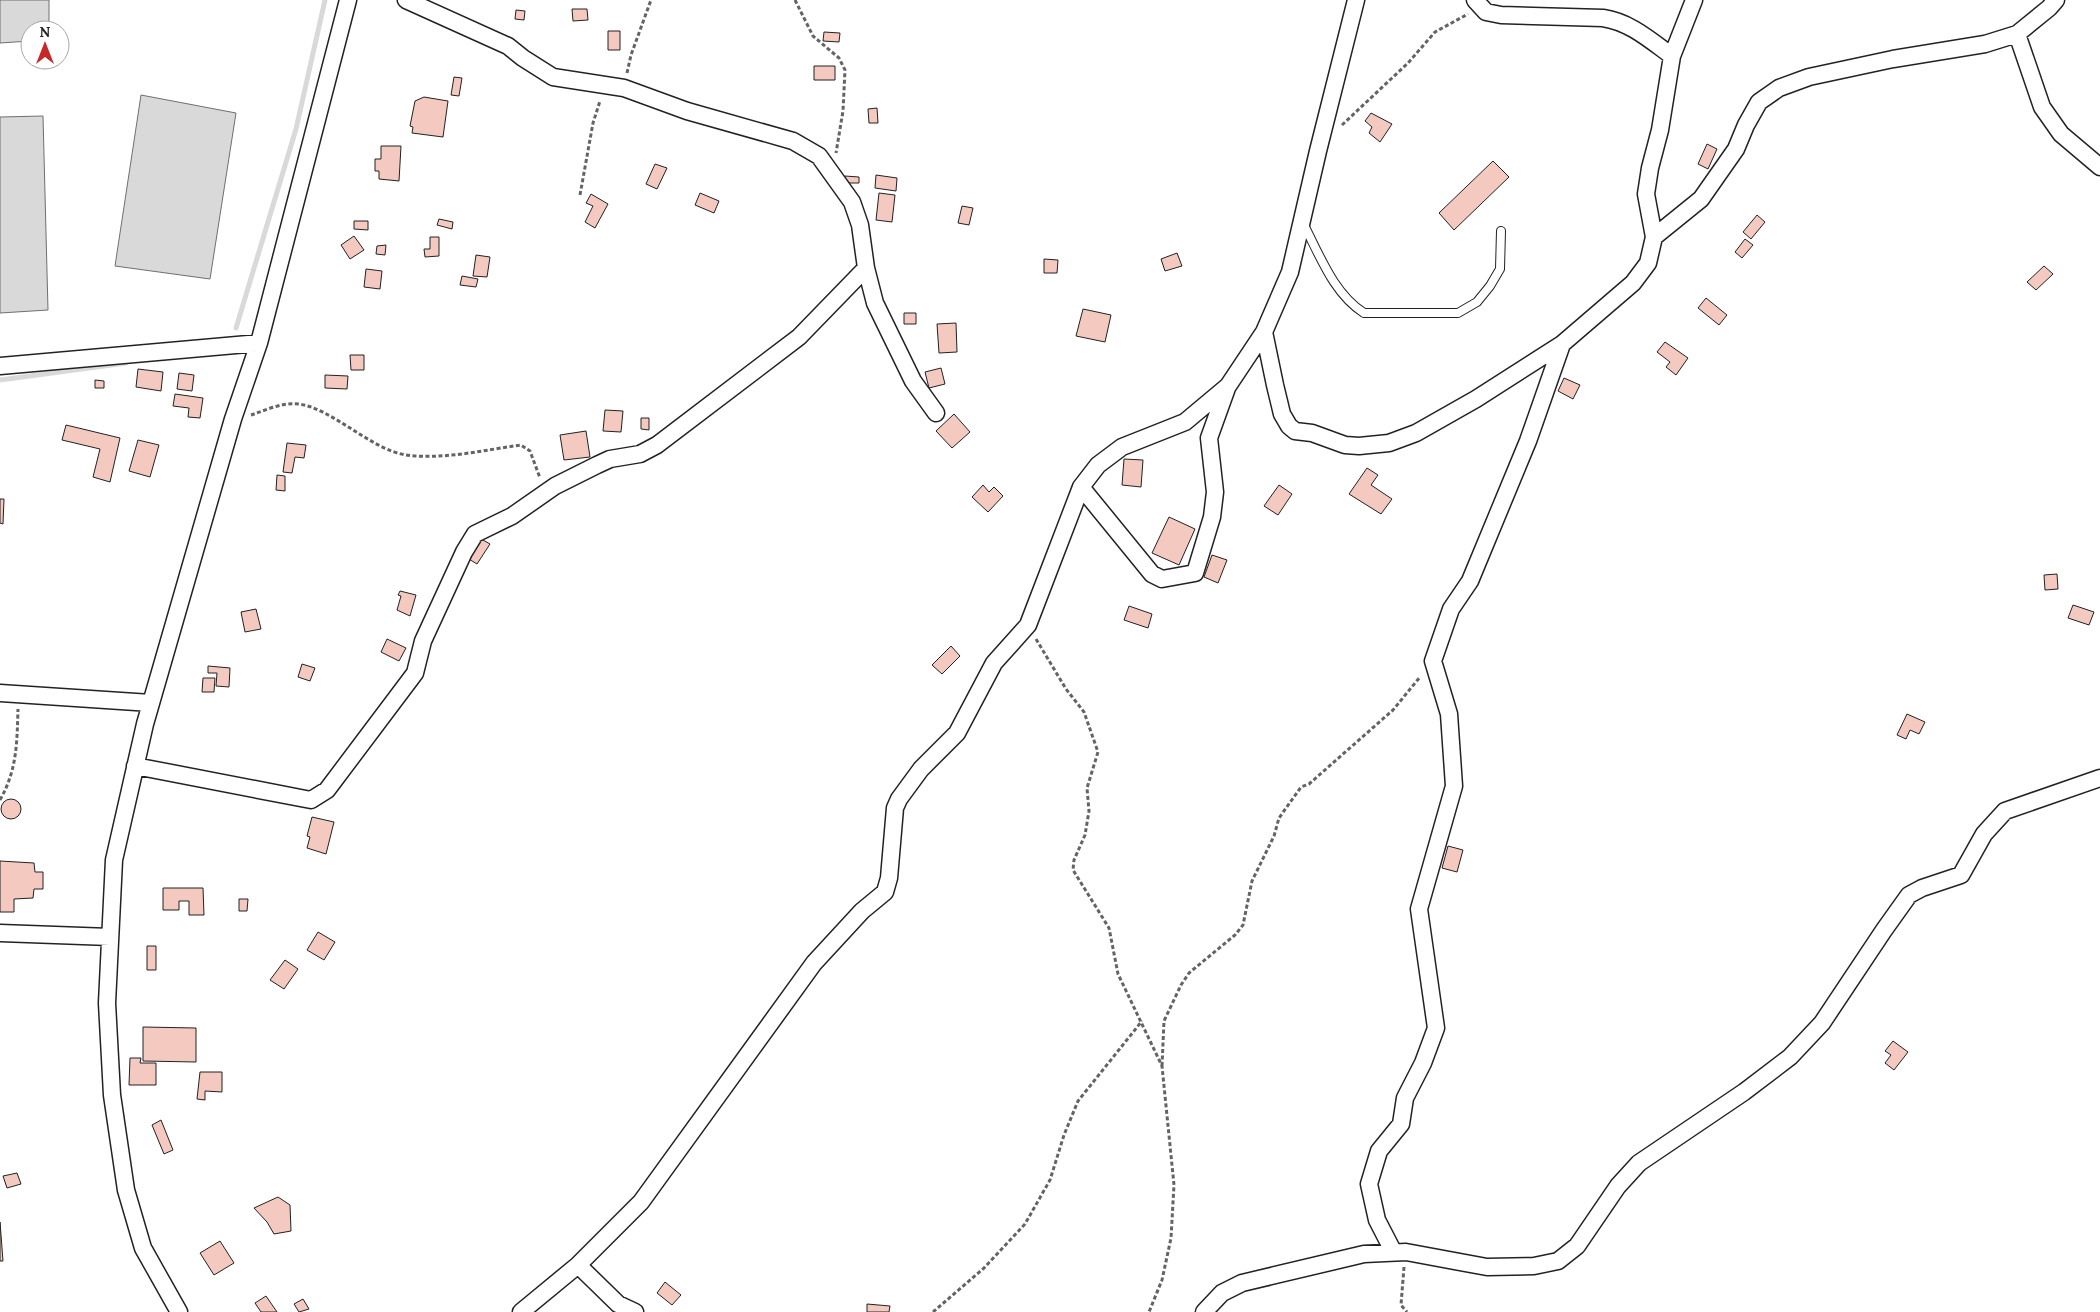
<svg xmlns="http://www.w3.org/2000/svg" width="2100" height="1312" font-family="Lora,serif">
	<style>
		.water { fill: #d9d9d9; stroke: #6f6f6f }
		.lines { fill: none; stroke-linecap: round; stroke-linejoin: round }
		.stream { stroke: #d9d9d9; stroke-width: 5 }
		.building { fill: #f3c9c0; stroke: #222 }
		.service-casing { stroke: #222; stroke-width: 10 }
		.minor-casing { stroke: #222; stroke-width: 19 }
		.path { stroke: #646464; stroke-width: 3; stroke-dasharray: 4 2.5; stroke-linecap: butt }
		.service { stroke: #fff; stroke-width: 8 }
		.minor { stroke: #fff; stroke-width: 16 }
	</style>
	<rect width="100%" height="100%" fill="#fff"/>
	<path class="water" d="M0 0H49V30H30V41L0 43Z
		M141 95 236 113 210 279 115 266Z
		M43 116 48 310 0 313V117Z"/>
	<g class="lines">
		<path class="stream" d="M236 328 296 129 325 0
			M0 380 126 363"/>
	</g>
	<path class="building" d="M572 9H587L588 20 573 21Z
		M516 10 525 11 524 20 515 19Z
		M608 31H620V50H608Z
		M824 32 840 33 839 42 823 41Z
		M814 66H835V80H814Z
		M454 77 462 78 459 96 451 95Z
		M424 97 448 101 443 137 412 133 413 127 410 126 415 101Z
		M877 108 878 123H869L868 109Z
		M1371 113 1392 124 1380 142 1369 133 1372 127 1365 121Z
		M1707 144 1717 149 1708 169 1698 164Z
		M381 146H401L399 181 379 179V171H375V159H381Z
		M1493 161 1509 177 1454 230 1439 213Z
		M655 164 667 168 657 189 646 184Z
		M876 175 897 178 896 191 875 188Z
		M845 176 859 177V183H845Z
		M700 193 719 201 714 213 695 205Z
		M879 193 895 195 892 222 876 220Z
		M591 194 608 204 595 228 585 222 593 206 586 203Z
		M962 206 973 208 969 225 958 223Z
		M1757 215 1765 222 1751 239 1743 232Z
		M439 219 453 222 452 229 437 225Z
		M354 221H368V230L354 229Z
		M354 236 364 250 350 259 341 245Z
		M430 237H439V256L425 257 424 249H430Z
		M1745 239 1753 245 1742 258 1735 252Z
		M386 245 385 255 376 254 377 246Z
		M1177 253 1182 266 1165 271 1161 259Z
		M476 255 490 257 487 277 473 276Z
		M1044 259 1058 260 1057 273H1044Z
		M2044 266 2053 274 2036 290 2027 282Z
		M366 269 382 271 380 289 364 287Z
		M462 276 478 279 476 287 460 285Z
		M1706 298 1727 315 1719 325 1698 308Z
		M1083 309 1111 315 1105 342 1076 336Z
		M904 313H916V324H904Z
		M956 323 957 352 939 353 937 324Z
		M1665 342 1688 358 1676 375 1666 367 1670 362 1657 352Z
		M350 355H364V370H351Z
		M941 368 945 384 929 388 925 372Z
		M138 369 163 372 161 391 136 387Z
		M179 373 194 375 192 391 177 389Z
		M325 375 348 376 347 389 325 388Z
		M1564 378 1580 385 1573 399 1558 391Z
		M95 380 104 381V388H95Z
		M175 394 203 398 200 418 188 417 189 408 173 406Z
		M605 410 623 411 621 432 603 431Z
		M954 414 970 432 952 448 936 431Z
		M641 418H649V430L641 429Z
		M66 425 120 438 110 482 93 477 100 449 62 440Z
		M586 431 590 457 564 460 560 435Z
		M138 440 159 445 150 477 129 471Z
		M287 443 306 445 304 458 295 457 292 473 283 472Z
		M1124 459 1143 460 1141 487 1122 485Z
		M1367 468 1378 475 1371 485 1392 499 1381 514 1349 494Z
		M277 475 285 476V491L276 490Z
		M983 485 989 492 994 487 1003 496 988 512 972 497Z
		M1279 485 1292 494 1278 515 1264 506Z
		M0 499H4L3 524 0 523Z
		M1169 517 1195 529 1179 565 1152 553Z
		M476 536 490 544 477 564 464 556Z
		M1212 555 1227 560 1218 583 1204 577Z
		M2057 574 2058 589 2045 590 2044 575Z
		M400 591 416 595 410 616 397 610 401 596 398 595Z
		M2073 605 2094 612 2089 625 2068 618Z
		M1129 606 1152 614 1148 628 1124 620Z
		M256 609 261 629 245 632 241 612Z
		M387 639 406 648 399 661 381 652Z
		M951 646 960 656 942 674 932 665Z
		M302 664 315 668 310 681 298 677Z
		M208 666 230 668 229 687 216 686 217 673H208Z
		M203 678H215L214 692H202Z
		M1907 714 1925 722 1919 734 1910 730 1906 739 1897 735Z
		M1 809a10 10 0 1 1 20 0a10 10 0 1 1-20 0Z
		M312 817 334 822 326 854 307 848 310 837 307 836Z
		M1448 846 1463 850 1457 872 1442 868Z
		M0 861 34 863 35 872H43V889H34L33 898 14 899V912H0Z
		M163 888H203L204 915H189V901H179V910H163Z
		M239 899H248L247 911H239Z
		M318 932 335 942 324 960 307 950Z
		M147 946H156V970H147Z
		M285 960 298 969 284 989 270 980Z
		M143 1027 196 1028V1062L143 1061Z
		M1893 1041 1908 1052 1894 1070 1885 1063 1891 1055 1885 1051Z
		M130 1058H141L140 1063H156V1085H129Z
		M200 1072H222V1092L205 1091V1100L197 1099Z
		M161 1120 173 1150 164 1154 152 1125Z
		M17 1173 21 1184 7 1188 3 1176Z
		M278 1197 290 1205 291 1231 274 1234 267 1222 254 1208Z
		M0 1222 3 1261H0Z
		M220 1241 234 1263 214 1275 200 1253Z
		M665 1282 681 1295 672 1305 657 1293Z
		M266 1296 277 1312H261L255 1303Z
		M303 1299 309 1309 299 1312 294 1304Z
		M867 1304 890 1306 889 1312H867Z"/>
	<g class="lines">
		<defs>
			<path id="service" d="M1304 225C1320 256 1334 294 1364 313H1458L1477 302 1490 286 1500 269 1501 231"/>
			<path id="minor" d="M406 0 508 46 523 58 553 77 624 88 687 111 793 141 819 156 852 202 860 225 866 268 875 303 913 381 936 413
				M2017 34 2042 107 2061 134 2100 167
				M1672 56 1694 0
				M1654 237 1701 199 1736 149 1746 125 1759 102 1779 88 1809 77 1893 59 1985 44 2017 34 2049 8 2056 0
				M1264 332 1275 385 1282 414 1289 426 1295 431 1312 433 1345 445 1359 446 1389 443 1416 433 1476 399 1562 344 1633 283 1648 263 1654 237 1646 194 1650 168 1660 130 1672 56C1650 40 1630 22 1603 18L1501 15 1486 12 1475 0
				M0 366 259 343
				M1081 487 1152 574 1162 579 1195 573 1212 517 1215 492 1209 438 1227 388
				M0 693 151 703
				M135 766 311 800 327 790 415 673 423 641 464 552 475 534 512 516 555 486 597 465 610 459 640 454 657 445 799 337 866 268
				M0 933 110 937
				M1393 1251 1377 1220 1369 1184 1379 1151 1401 1124 1405 1098 1423 1063 1436 1028 1419 909 1454 786 1449 714 1433 661 1451 609 1470 581 1528 441 1562 344
				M578 1265 618 1304 635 1312
				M179 1312 143 1248 126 1190 112 1095 107 1003 114 860 145 724 233 419 259 343 348 0
				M521 1312 578 1265 641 1202 814 963 862 911 885 892 889 878 895 808 899 799 921 769 957 733 994 663 1028 625 1081 487 1098 465 1122 447 1185 422 1228 386 1264 332 1290 272 1318 151 1356 0
				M1204 1312 1222 1293 1242 1283 1364 1254 1406 1252 1487 1267 1534 1266 1558 1261 1577 1246 1618 1186 1639 1163 1744 1092 1790 1057 1822 1023 1884 930 1909 895 1922 888 1961 875 1984 834 2005 811 2100 778"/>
		</defs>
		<use href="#service" class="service-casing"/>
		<use href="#minor" class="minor-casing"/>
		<path class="path" d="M795 0 813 36 839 58 845 70 843 111 836 153
			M627 73 631 55 651 0
			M1342 125 1408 63 1435 32 1468 14
			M580 195 593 123 600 101
			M251 415C266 410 283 402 299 404 333 409 370 449 406 455 443 460 484 450 521 445L530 451 540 478
			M1036 639 1066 689 1084 712 1098 752 1087 788 1089 811 1085 835 1074 860 1073 870 1109 928 1118 974 1162 1066 1174 1185 1171 1238 1162 1280 1149 1312
			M0 800C17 770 17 743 18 709
			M1162 1066 1164 1021 1181 985 1189 973 1235 935 1243 925 1252 881 1274 836 1279 818 1301 787 1309 784 1393 710 1420 677
			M1404 1267 1401 1305 1407 1312
			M933 1312 984 1268 1025 1224 1050 1180 1064 1135 1078 1101 1142 1021"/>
		<use href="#service" class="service"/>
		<use href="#minor" class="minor"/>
	</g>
	<g transform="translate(45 45)"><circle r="24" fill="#ffffff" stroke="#a7a7a7"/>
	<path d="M0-4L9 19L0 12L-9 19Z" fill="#c62828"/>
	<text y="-8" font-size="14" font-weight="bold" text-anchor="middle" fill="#222222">N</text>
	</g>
</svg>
